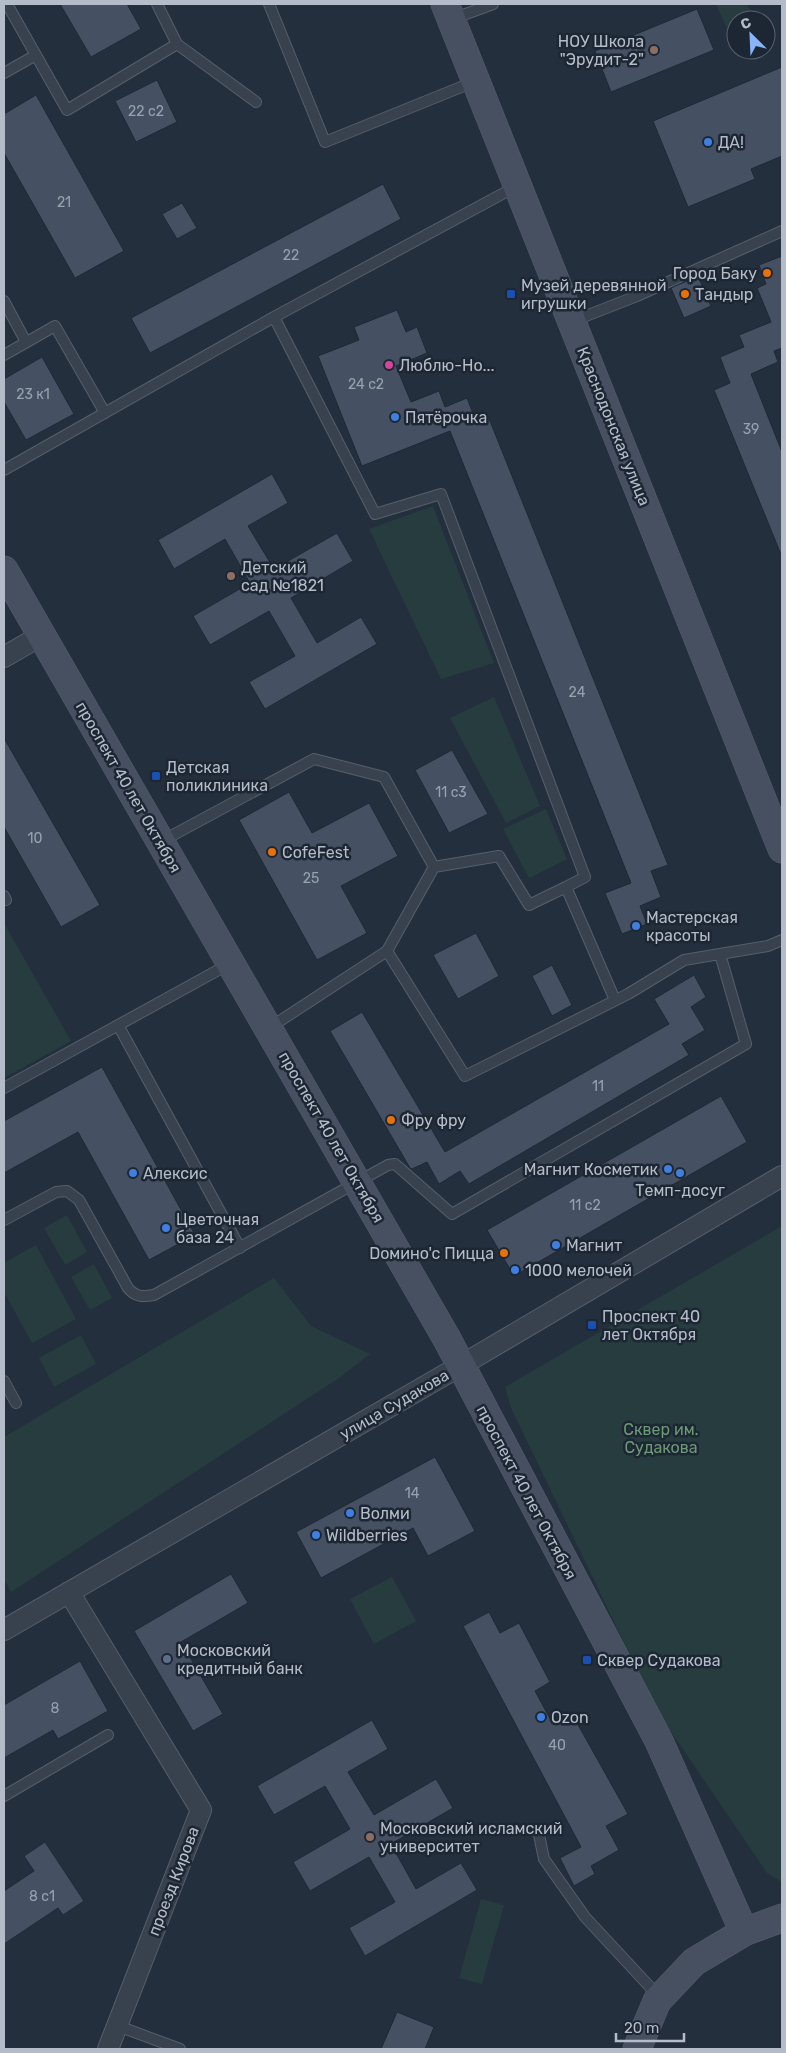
<svg xmlns="http://www.w3.org/2000/svg" width="786" height="2053" font-family="Rubik,sans-serif">
	<style>
		.green { fill: #263c3f }
		.building { fill: #455162; stroke: #1f2835 }
		.lines { fill: none; stroke-linecap: round; stroke-linejoin: round }
		.lane-casing { stroke: #565f6c; stroke-width: 12 }
		.street-casing { stroke: #565f6c; stroke-width: 22 }
		.secondary-casing { stroke: #565f6c; stroke-width: 29 }
		.lane { stroke: #38414e; stroke-width: 10 }
		.street { stroke: #38414e; stroke-width: 20 }
		.secondary { stroke: #465061; stroke-width: 28 }
		.education-dot { fill: #8d6e63; stroke: #1d2633; stroke-width: 2 }
		.shop-dot { fill: #3f7fe0; stroke: #1d2633; stroke-width: 2 }
		.food-dot { fill: #e8710a; stroke: #1d2633; stroke-width: 2 }
		.transit-dot { fill: #1a4fb4; stroke: #1d2633; stroke-width: 2 }
		.hotel-dot { fill: #d1479c; stroke: #1d2633; stroke-width: 2 }
		.service-dot { fill: #5c6f8a; stroke: #1d2633; stroke-width: 2 }
		.labels { text-anchor: middle; stroke-width: 5; stroke-linejoin: round; paint-order: stroke }
		.number-label { font-size: 14px; fill: #98a1af }
		.poi-label { font-size: 16px; fill: #b4bcc9; stroke: #1d2633; text-anchor: start }
		.street-label { font-size: 16px; fill: #b4bcc9; stroke: #1d2633 }
		.park-label { font-size: 16px; fill: #6b9a76; stroke: #1d2633 }
	</style>
	<rect width="100%" height="100%" fill="#242f3e"/>
	<path class="green" d="M716 4H747L755 20H736V40L733 42Z
		M433 506 494 663 441 679 369 529Z
		M494 697 540 806 506 823 450 718Z
		M546 809 567 859 529 878 503 829Z
		M4 923 71 1041 4 1078Z
		M67 1215 87 1252 65 1265 44 1228Z
		M782 1226V1882L767 1873 657 1711 511 1408 505 1387Z
		M36 1245 76 1319 32 1343 4 1292V1263Z
		M94 1264 112 1298 90 1310 71 1277Z
		M274 1278 311 1326 370 1354 339 1378 11 1592 4 1579V1437Z
		M81 1335 96 1364 54 1387 39 1358Z
		M392 1577 416 1621 374 1644 350 1599Z
		M481 1899 504 1905 482 1984 459 1978Z"/>
	<path class="building" d="M60 4H127L141 29 91 57Z
		M697 9 714 50 611 92 595 51Z
		M782 67V156L751 169 755 179 688 207 653 121Z
		M157 80 177 122 136 142 115 101Z
		M36 95 124 251 75 278 4 153V114Z
		M383 184 401 219 150 353 131 318Z
		M182 203 197 228 177 239 162 214Z
		M782 256V348L774 351 778 362 751 374 782 452V557L714 390 730 383 720 357 744 347 739 335 771 322 757 288 766 284 759 265Z
		M698 276 711 306 684 318 671 288Z
		M397 310 406 332 417 327 427 353 396 366 411 402 439 391 445 407 467 398 476 421 488 416 668 865 651 871 661 897 640 906 647 924 622 934 605 893 631 883 450 431 362 466 318 356 359 340 354 327Z
		M42 357 74 414 26 440 4 402V379Z
		M272 474 288 503 248 526 274 569 337 533 353 561 291 598 317 643 361 617 377 644 265 709 249 682 295 656 269 611 210 645 193 616 250 583 225 539 174 569 158 540Z
		M4 738 100 905 61 927 4 827Z
		M452 750 488 814 449 833 415 770Z
		M289 792 312 833 369 803 398 856 341 886 367 933 317 960 239 820Z
		M476 933 499 976 458 999 433 955Z
		M552 965 572 1005 552 1016 532 976Z
		M694 975 706 997 691 1007 705 1030 682 1044 689 1055 469 1184 460 1171 439 1184 427 1162 412 1169 410 1168 330 1031 362 1012 445 1152 669 1024 654 999Z
		M102 1067 195 1235 149 1260 78 1132 4 1173V1121Z
		M721 1096 747 1142 514 1276 487 1230Z
		M435 1457 475 1531 428 1556 413 1528 321 1578 296 1532Z
		M231 1574 248 1603 181 1642 223 1714 193 1731 134 1631Z
		M489 1612 500 1633 519 1623 550 1682 535 1691 553 1724 572 1714 628 1814 606 1826 619 1850 591 1866 595 1874 574 1886 560 1858 581 1847 463 1626Z
		M80 1661 108 1711 58 1739 53 1730 4 1758V1705Z
		M372 1720 388 1749 348 1772 374 1815 436 1779 453 1808 391 1844 416 1889 461 1863 477 1890 365 1956 349 1928 395 1902 369 1857 310 1891 293 1862 350 1829 325 1786 274 1815 257 1786Z
		M45 1842 84 1901 63 1915 58 1908 4 1944V1891L34 1871 24 1856Z
		M397 2012 434 2027 425 2049H381Z"/>
	<g class="lines">
		<defs>
			<path id="lane" d="M7 4 67 110 177 44 157 4
				M269 4 325 142 476 81
				M452 19 493 4
				M177 44 256 102
				M4 73 36 55
				M517 186 274 317 375 514 441 494 585 877 566 887
				M4 301 26 342
				M573 321 637 296 782 231
				M4 355 55 326 105 413
				M4 470 274 317
				M162 841 314 759 384 777 434 867 387 951
				M434 867 499 856 529 905 566 887 615 1000
				M4 896 6 900
				M118 1025 240 1248
				M269 1028 387 951 465 1076 628 994 684 960 768 946 782 940
				M4 1088 231 963
				M4 1220 56 1192 67 1191 79 1200 128 1288C135 1297 143 1297 154 1295L388 1165 395 1164 452 1214 746 1044 720 954
				M4 1381 16 1403
				M4 1796 108 1735
				M538 1830 544 1859 585 1917 650 1987 656 2000
				M118 2026 180 2049"/>
			<path id="street" d="M4 657 42 635
				M69 1592 201 1810 108 2049
				M4 1630 460 1366 782 1176"/>
			<path id="secondary" d="M445 4 782 849
				M4 570 447 1339 659 1741 744 1932
				M637 2049 657 2001 694 1962 744 1932 782 1918"/>
		</defs>
		<use href="#lane" class="lane-casing"/>
		<use href="#street" class="street-casing"/>
		<use href="#secondary" class="secondary-casing"/>
		<use href="#lane" class="lane"/>
		<use href="#street" class="street"/>
		<use href="#secondary" class="secondary"/>
	</g>
	<g class="education-dot">
		<circle cx="654" cy="50" r="5"/>
		<circle cx="231" cy="576" r="5"/>
		<circle cx="370" cy="1837" r="5"/>
	</g>
	<g class="shop-dot">
		<circle cx="708" cy="142" r="5"/>
		<circle cx="395" cy="417" r="5"/>
		<circle cx="636" cy="926" r="5"/>
		<circle cx="668" cy="1169" r="5"/>
		<circle cx="133" cy="1173" r="5"/>
		<circle cx="680" cy="1173" r="5"/>
		<circle cx="166" cy="1228" r="5"/>
		<circle cx="556" cy="1245" r="5"/>
		<circle cx="515" cy="1270" r="5"/>
		<circle cx="350" cy="1513" r="5"/>
		<circle cx="316" cy="1535" r="5"/>
		<circle cx="541" cy="1717" r="5"/>
	</g>
	<g class="food-dot">
		<circle cx="767" cy="273" r="5"/>
		<circle cx="685" cy="294" r="5"/>
		<circle cx="272" cy="852" r="5"/>
		<circle cx="391" cy="1120" r="5"/>
		<circle cx="504" cy="1253" r="5"/>
	</g>
	<g class="transit-dot">
		<rect x="506" y="289" width="10" height="10" rx="2.5"/>
		<rect x="151" y="771" width="10" height="10" rx="2.5"/>
		<rect x="587" y="1320" width="10" height="10" rx="2.5"/>
		<rect x="582" y="1655" width="10" height="10" rx="2.5"/>
	</g>
	<circle class="hotel-dot" cx="389" cy="365" r="5"/>
	<circle class="service-dot" cx="167" cy="1659" r="5"/>
	<g class="labels">
		<g class="number-label">
			<text x="146" y="116">22 с2</text>
			<text x="64" y="207">21</text>
			<text x="291" y="260">22</text>
			<text x="366" y="389">24 с2</text>
			<text x="33" y="399">23 к1</text>
			<text x="751" y="434">39</text>
			<text x="577" y="697">24</text>
			<text x="451" y="797">11 с3</text>
			<text x="35" y="843">10</text>
			<text x="311" y="883">25</text>
			<text x="598" y="1091">11</text>
			<text x="585" y="1210">11 с2</text>
			<text x="412" y="1498">14</text>
			<text x="55" y="1713">8</text>
			<text x="557" y="1750">40</text>
			<text x="42" y="1901">8 с1</text>
		</g>
		<g class="poi-label">
			<text x="644" y="47" text-anchor="end">НОУ Школа<tspan x="644" dy="18">"Эрудит-2"</tspan></text>
			<text x="718" y="148">ДА!</text>
			<text x="757" y="279" text-anchor="end">Город Баку</text>
			<text x="521" y="291">Музей деревянной<tspan x="521" dy="18">игрушки</tspan></text>
			<text x="695" y="300">Тандыр</text>
			<text x="399" y="371">Люблю-Но...</text>
			<text x="405" y="423">Пятёрочка</text>
			<text x="241" y="573">Детский<tspan x="241" dy="18">сад №1821</tspan></text>
			<text x="166" y="773">Детская<tspan x="166" dy="18">поликлиника</tspan></text>
			<text x="282" y="858">CofeFest</text>
			<text x="646" y="923">Мастерская<tspan x="646" dy="18">красоты</tspan></text>
			<text x="401" y="1126">Фру фру</text>
			<text x="658" y="1175" text-anchor="end">Магнит Косметик</text>
			<text x="143" y="1179">Алексис</text>
			<text x="680" y="1196" text-anchor="middle">Темп-досуг</text>
			<text x="176" y="1225">Цветочная<tspan x="176" dy="18">база 24</tspan></text>
			<text x="566" y="1251">Магнит</text>
			<text x="494" y="1259" text-anchor="end">Dомино'с Пицца</text>
			<text x="525" y="1276">1000 мелочей</text>
			<text x="602" y="1322">Проспект 40<tspan x="602" dy="18">лет Октября</tspan></text>
			<text x="360" y="1519">Волми</text>
			<text x="326" y="1541">Wildberries</text>
			<text x="177" y="1656">Московский<tspan x="177" dy="18">кредитный банк</tspan></text>
			<text x="597" y="1666">Сквер Судакова</text>
			<text x="551" y="1723">Ozon</text>
			<text x="380" y="1834">Московский исламский<tspan x="380" dy="18">университет</tspan></text>
		</g>
		<g class="street-label">
			<text transform="translate(614 426) rotate(68)" y="6">Краснодонская улица</text>
			<text transform="translate(129 787) rotate(60)" y="6">проспект 40 лет Октября</text>
			<text transform="translate(332 1137) rotate(60)" y="6">проспект 40 лет Октября</text>
			<text transform="translate(394 1404) rotate(-30)" y="6">улица Судакова</text>
			<text transform="translate(527 1492) rotate(62)" y="6">проспект 40 лет Октября</text>
			<text transform="translate(173 1881) rotate(-69)" y="6">проезд Кирова</text>
		</g>
		<g class="park-label">
			<text x="661" y="1435">Сквер им.<tspan x="661" dy="18">Судакова</tspan></text>
		</g>
	</g>
	<rect width="786" height="2053" fill="none" stroke="#b4bcc9" stroke-width="10"/>
	<g transform="translate(751 35) rotate(336)"><circle r="24" fill="#1d2633" stroke="#59626f"/>
	<path d="M0-4L9 19L0 12L-9 19Z" fill="#8ab4f8"/>
	<text y="-8" font-size="14" font-weight="bold" text-anchor="middle" fill="#b4bcc9">С</text>
	</g>
	<path d="M616 2033v8h68v-8" fill="none" stroke="#b4bcc9" stroke-width="2.5"/>
	<text x="624" y="2033" font-size="15" fill="#b4bcc9" stroke="#1d2633" stroke-width="4" paint-order="stroke">20 m</text>
</svg>
